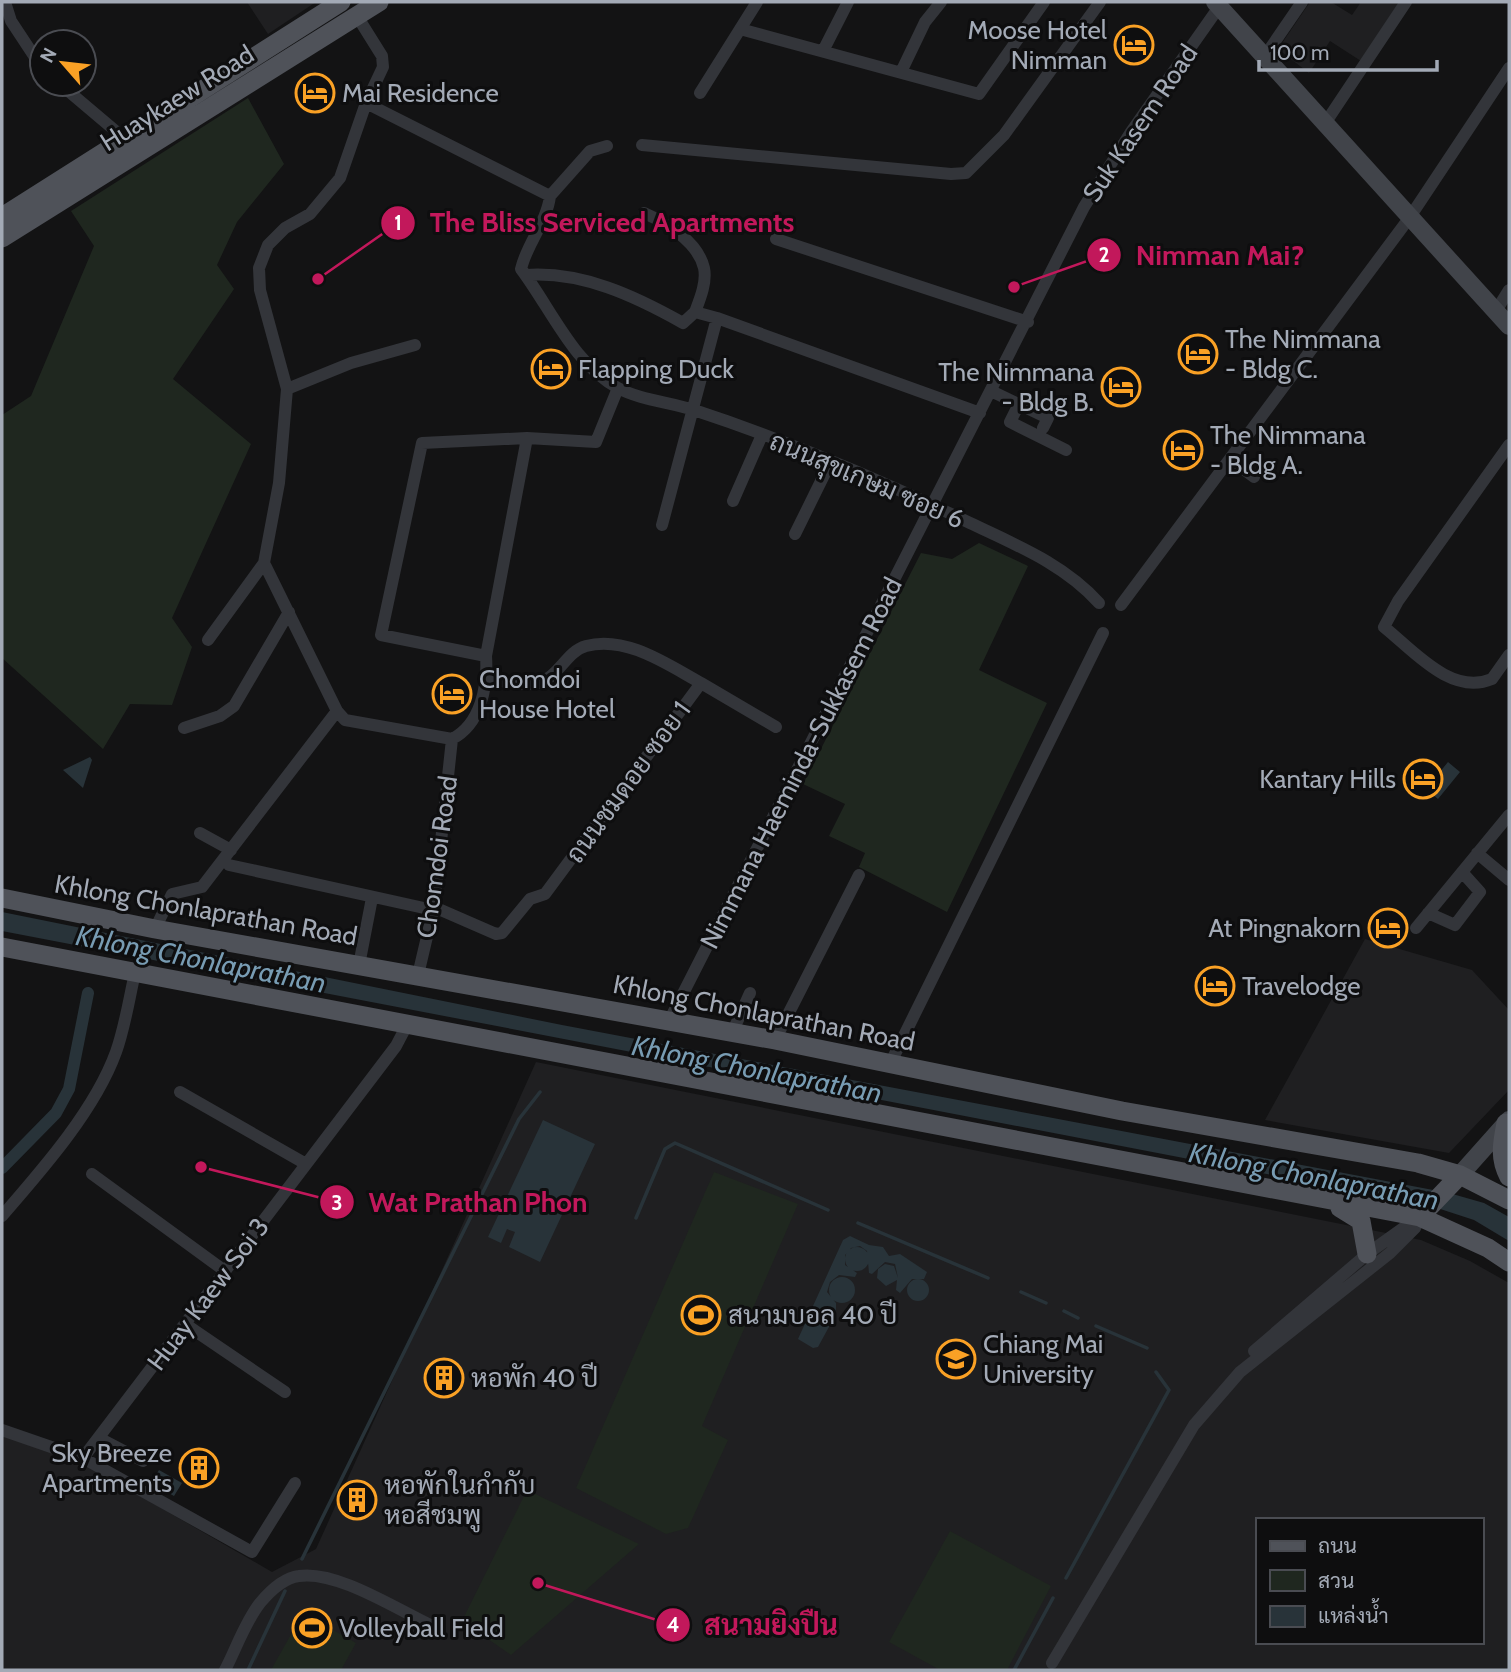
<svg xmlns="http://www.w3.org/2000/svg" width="1511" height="1672" font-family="Cabin,Sarabun,sans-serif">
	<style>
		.built { fill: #1f1f21; fill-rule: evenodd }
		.green { fill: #1f271f }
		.water { fill: #283339 }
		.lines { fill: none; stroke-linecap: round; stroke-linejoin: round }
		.stream { stroke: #283339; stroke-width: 3.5 }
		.canal { stroke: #283339; stroke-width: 12 }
		.street { stroke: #33353a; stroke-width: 12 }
		.secondary { stroke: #41444a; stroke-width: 18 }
		.primary { stroke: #4f5259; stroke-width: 19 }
		.labels { text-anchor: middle; stroke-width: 6; stroke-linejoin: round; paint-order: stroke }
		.poi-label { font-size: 26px; fill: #a3aab6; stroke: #0e0e0f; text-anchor: start }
		.street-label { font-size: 26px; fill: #a3aab6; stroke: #0e0e0f }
		.water-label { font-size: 28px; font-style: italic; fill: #789cb3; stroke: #0e0e0f }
		.leader { fill: none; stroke: #c2185b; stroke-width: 2.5 }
		.callout-dot { fill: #c2185b; stroke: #0e0e0f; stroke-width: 2.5 }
		.mark-label { font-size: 21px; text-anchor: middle; font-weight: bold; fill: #fff }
		.callout-label { font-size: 28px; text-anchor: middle; font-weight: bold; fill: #c2185b; stroke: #0e0e0f; stroke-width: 6; stroke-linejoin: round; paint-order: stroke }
	</style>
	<rect width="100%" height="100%" fill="#131314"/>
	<path class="built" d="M247 2H316L268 34Z
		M1310 2H1331L1352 15 1361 2H1401L1361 61 1330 41 1309 73 1278 49Z
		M1365 939 1472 970 1509 1010V1090L1449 1153 1265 1120Z
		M536 1062 1421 1240 1470 1261 1509 1283V1670H2V1434L78 1460 272 1572 316 1549ZM1257 1520H1481V1642H1257Z"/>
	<path class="green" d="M248 98 284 164 237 222 217 265 234 289 173 379 251 444 172 618 192 647 172 705 130 704 103 749 2 658V415L31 396 94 246 71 211Z
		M979 543 1028 566 979 670 1047 703 947 912 859 867 865 853 829 836 845 804 803 784 921 553 952 559Z
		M714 1172 798 1204 702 1426 728 1440 688 1528 666 1534 576 1488Z
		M527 1490 639 1544 511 1655 462 1621Z
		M950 1531 1051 1586 1007 1670H940L889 1642Z
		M303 1613 356 1643 341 1670H271Z"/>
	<path class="water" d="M90 757 92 760 83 788 63 770Z
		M1448 762 1460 772 1438 799 1426 789Z
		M2 912 562 1025 1449 1193 1484 1203 1509 1217V1241L1474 1220 1428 1205 2 931Z
		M543 1120 595 1144 540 1262 509 1247 515 1232 507 1229 501 1243 488 1237Z
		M850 1236 869 1245 883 1247 889 1256 900 1254 927 1272 924 1279H912L900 1293 896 1290 897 1280 886 1286 877 1278 878 1269 885 1264 894 1266 898 1278 895 1264 885 1262 872 1274 869 1273 867 1251 860 1246 851 1248 845 1255V1265L857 1273 855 1277 839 1275 830 1282 827 1292 836 1303V1314L818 1347 813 1348 798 1339 843 1240Z
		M845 1259a12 12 0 1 1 24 0a12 12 0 1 1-24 0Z
		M829 1290a13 13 0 1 1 26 0a13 13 0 1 1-26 0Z
		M907 1290a11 11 0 1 1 22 0a11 11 0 1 1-22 0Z
		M159 1470 182 1483 174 1496 151 1483Z"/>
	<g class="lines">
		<path class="stream" d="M636 1218 665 1149 675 1143 828 1210
			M858 1223 988 1278
			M1021 1292 1046 1303
			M1064 1311 1078 1318
			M1096 1326 1147 1348
			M302 1559 519 1119 540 1092
			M1066 1578 1169 1390 1156 1372
			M248 1670 285 1591
			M1014 1670 1053 1598"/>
		<path class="canal" d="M2 1168 56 1113 69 1089 88 993"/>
		<path class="street" d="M5 2 11 21 42 68
			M357 16 382 56 383 67 366 103 340 178 310 214 285 228 268 245 259 268 260 290 287 389 279 483 264 563 337 711 345 720 452 739C481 724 488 686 486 656L381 635 422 443 527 438 486 656
			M740 29 979 94 1044 2
			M823 51 848 2
			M1265 56 1302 2
			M901 72 925 22 941 2
			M60 84 125 139
			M700 93 757 2
			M366 103 550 196C547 222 527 243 521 269 550 307 574 365 618 388 640 400 670 402 694 410 788 441 881 480 970 523 1016 545 1064 564 1099 603
			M1326 122 1406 2
			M642 145 951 174 966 173 1004 135 1100 2
			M550 196 590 151 607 146
			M644 213C667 223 698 242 704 268 707 282 700 299 695 312
			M776 239 1028 322
			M526 275C582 271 635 296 683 323L695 312 717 318 980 413
			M1496 311 1509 290
			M287 389 351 363 415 345
			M991 391 1048 418 1043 428
			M1019 404 1010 422 1066 450
			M527 438 596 442 618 388
			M1509 445 1398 601 1384 627C1414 651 1451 696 1492 679L1509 655
			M1231 460 1254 477
			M733 501 762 435
			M662 525 717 318
			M795 534 831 461
			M1121 605 1410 217 1509 68
			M208 640 264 563
			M701 683 776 727
			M184 728 220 716 234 706 289 612
			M200 833 231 850
			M1477 853 1509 880
			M229 865 424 908
			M434 907 496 934 502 933 530 899 545 894 701 683C668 665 626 635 586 646 567 651 559 676 541 682 527 687 502 681 487 679
			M1428 913 1455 925 1480 892 1462 872
			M1416 928 1509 815
			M155 929 172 894 202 887 337 711
			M359 965 372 898
			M418 975 434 907 452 739
			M669 1021 1084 207 1131 132 1219 7
			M732 1033 750 993
			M775 1040 859 875
			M890 1064 1103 633
			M180 1092 306 1164
			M92 1174 225 1271
			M2 1216C42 1170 95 1110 116 1052 125 1027 129 999 135 973
			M185 1324 285 1392
			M1254 1351 1367 1254 1416 1219
			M2 1430 83 1458 252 1552 295 1483
			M99 1438 143 1461
			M83 1458 396 1046 407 1025
			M1052 1663 1194 1425 1240 1372 1390 1253 1415 1228 1420 1217
			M225 1670C236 1649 245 1622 260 1603 270 1591 283 1578 299 1576 339 1570 402 1613 439 1629"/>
		<path class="secondary" d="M1215 2 1509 326
			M1460 1175 1509 1120"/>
		<path class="primary" d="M2 217 341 2
			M2 238 379 2
			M2 898 155 929 775 1040 1122 1111 1418 1163 1460 1175 1509 1200
			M2 947 1420 1217 1488 1248 1509 1262
			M1506 1123C1502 1144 1499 1158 1509 1177
			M1340 1208 1361 1221 1367 1254
			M1420 1217 1460 1175"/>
	</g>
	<defs>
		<symbol id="hotel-ring" viewBox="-11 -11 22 22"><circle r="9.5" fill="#0e0e0f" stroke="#faa125" stroke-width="1.5"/><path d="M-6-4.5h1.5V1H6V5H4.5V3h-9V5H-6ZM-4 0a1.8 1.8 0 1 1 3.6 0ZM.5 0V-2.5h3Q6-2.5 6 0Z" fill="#faa125"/></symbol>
		<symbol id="stadium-ring" viewBox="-11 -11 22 22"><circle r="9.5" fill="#0e0e0f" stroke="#faa125" stroke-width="1.5"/><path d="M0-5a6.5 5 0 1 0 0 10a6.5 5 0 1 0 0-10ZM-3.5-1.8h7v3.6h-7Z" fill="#faa125"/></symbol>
		<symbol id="university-ring" viewBox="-11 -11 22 22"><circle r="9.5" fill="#0e0e0f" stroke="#faa125" stroke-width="1.5"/><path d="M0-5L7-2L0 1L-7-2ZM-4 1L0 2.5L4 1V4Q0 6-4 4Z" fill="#faa125"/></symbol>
		<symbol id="building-ring" viewBox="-11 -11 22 22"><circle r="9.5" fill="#0e0e0f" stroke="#faa125" stroke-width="1.5"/><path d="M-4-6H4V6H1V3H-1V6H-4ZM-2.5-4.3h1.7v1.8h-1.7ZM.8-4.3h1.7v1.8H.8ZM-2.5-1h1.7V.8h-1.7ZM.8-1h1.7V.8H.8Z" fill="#faa125"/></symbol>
	</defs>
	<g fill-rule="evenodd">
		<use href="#hotel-ring" x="1112" y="23" width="44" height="44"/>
		<use href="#hotel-ring" x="293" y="71" width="44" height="44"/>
		<use href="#hotel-ring" x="1176" y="332" width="44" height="44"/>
		<use href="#hotel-ring" x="529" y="347" width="44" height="44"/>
		<use href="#hotel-ring" x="1099" y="365" width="44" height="44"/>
		<use href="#hotel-ring" x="1161" y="428" width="44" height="44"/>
		<use href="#hotel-ring" x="430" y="672" width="44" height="44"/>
		<use href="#hotel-ring" x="1401" y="757" width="44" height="44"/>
		<use href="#hotel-ring" x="1366" y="906" width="44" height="44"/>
		<use href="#hotel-ring" x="1193" y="964" width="44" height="44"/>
		<use href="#stadium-ring" x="679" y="1293" width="44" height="44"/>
		<use href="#university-ring" x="934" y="1337" width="44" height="44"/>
		<use href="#building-ring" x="422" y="1356" width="44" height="44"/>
		<use href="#building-ring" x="177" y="1446" width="44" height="44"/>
		<use href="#building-ring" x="335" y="1478" width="44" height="44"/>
		<use href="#stadium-ring" x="290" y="1606" width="44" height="44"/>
	</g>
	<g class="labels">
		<g class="poi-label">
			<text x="1107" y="39" text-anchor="end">Moose Hotel<tspan x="1107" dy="30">Nimman</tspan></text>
			<text x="342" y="102">Mai Residence</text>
			<text x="1225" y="348">The Nimmana<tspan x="1225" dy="30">- Bldg C.</tspan></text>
			<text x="578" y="378">Flapping Duck</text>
			<text x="1094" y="381" text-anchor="end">The Nimmana<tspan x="1094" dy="30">- Bldg B.</tspan></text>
			<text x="1210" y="444">The Nimmana<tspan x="1210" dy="30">- Bldg A.</tspan></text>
			<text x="479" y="688">Chomdoi<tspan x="479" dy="30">House Hotel</tspan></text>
			<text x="1396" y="788" text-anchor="end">Kantary Hills</text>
			<text x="1361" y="937" text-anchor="end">At Pingnakorn</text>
			<text x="1242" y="995">Travelodge</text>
			<text x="728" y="1324">สนามบอล 40 ปี</text>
			<text x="983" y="1353">Chiang Mai<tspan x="983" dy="30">University</tspan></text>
			<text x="471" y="1387">หอพัก 40 ปี</text>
			<text x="172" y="1462" text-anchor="end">Sky Breeze<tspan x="172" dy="30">Apartments</tspan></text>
			<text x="384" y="1494">หอพักในกำกับ<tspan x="384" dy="30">หอสีชมพู</tspan></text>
			<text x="339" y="1637">Volleyball Field</text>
		</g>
		<g class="street-label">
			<text transform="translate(177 98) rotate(-32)" y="9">Huaykaew Road</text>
			<text transform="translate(1140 123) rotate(-56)" y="9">Suk Kasem Road</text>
			<text transform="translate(867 480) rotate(23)" y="9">ถนนสุขเกษม ซอย 6</text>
			<text transform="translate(801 763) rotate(-63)" y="9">Nimmana Haeminda-Sukkasem Road</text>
			<text transform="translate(628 782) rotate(-54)" y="9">ถนนชมดอย ซอย 1</text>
			<text transform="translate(437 857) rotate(-82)" y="9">Chomdoi Road</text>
			<text transform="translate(206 910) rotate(10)" y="9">Khlong Chonlaprathan Road</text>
			<text transform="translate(764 1013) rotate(11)" y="9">Khlong Chonlaprathan Road</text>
			<text transform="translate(208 1294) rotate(-53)" y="9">Huay Kaew Soi 3</text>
		</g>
		<g class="water-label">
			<text transform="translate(201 959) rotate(11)" y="10">Khlong Chonlaprathan</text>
			<text transform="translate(757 1069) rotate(11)" y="10">Khlong Chonlaprathan</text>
			<text transform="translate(1314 1176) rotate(11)" y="10">Khlong Chonlaprathan</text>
		</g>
	</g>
	<path class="leader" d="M318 279L398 223M1014 287L1104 255M201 1167L337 1202M538 1583L673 1625"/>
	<g class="callout-dot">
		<circle cx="318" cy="279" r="7"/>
		<circle cx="1014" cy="287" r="7"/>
		<circle cx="201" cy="1167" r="7"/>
		<circle cx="538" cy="1583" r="7"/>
		<circle cx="398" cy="223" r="18"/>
		<circle cx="1104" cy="255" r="18"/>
		<circle cx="337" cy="1202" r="18"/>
		<circle cx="673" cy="1625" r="18"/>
	</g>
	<g class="mark-label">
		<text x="398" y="230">1</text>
		<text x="1104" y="262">2</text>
		<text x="337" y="1210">3</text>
		<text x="673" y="1632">4</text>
	</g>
	<g class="callout-label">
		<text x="612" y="232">The Bliss Serviced Apartments</text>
		<text x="1220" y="265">Nimman Mai?</text>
		<text x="478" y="1212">Wat Prathan Phon</text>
		<text x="771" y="1635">สนามยิงปืน</text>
	</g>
	<rect width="1511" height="1672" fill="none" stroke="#a3aab6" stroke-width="7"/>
	<rect x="1256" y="1518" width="228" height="126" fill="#0e0e0f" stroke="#4a4c52" stroke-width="2"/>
	<rect x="1270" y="1541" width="35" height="10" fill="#4f5259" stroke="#4a4c52" stroke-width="2"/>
	<text x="1318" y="1553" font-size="21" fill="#a3aab6">ถนน</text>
	<rect x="1270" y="1570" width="35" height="21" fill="#1f271f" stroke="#4a4c52" stroke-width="2"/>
	<text x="1318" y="1588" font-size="21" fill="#a3aab6">สวน</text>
	<rect x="1270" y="1606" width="35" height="21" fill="#283339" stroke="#4a4c52" stroke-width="2"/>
	<text x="1318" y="1623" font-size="21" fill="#a3aab6">แหล่งน้ำ</text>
	<g transform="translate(63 63) rotate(298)"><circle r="33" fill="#0e0e0f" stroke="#4a4c52" stroke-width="2"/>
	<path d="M0-5L12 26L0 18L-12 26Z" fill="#faa125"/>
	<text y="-10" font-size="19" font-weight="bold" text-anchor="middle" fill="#a3aab6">N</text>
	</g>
	<path d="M1259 60v10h178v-10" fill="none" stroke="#a3aab6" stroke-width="3.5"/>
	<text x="1270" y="60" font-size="21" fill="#a3aab6" stroke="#0e0e0f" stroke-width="5" paint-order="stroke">100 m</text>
</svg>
